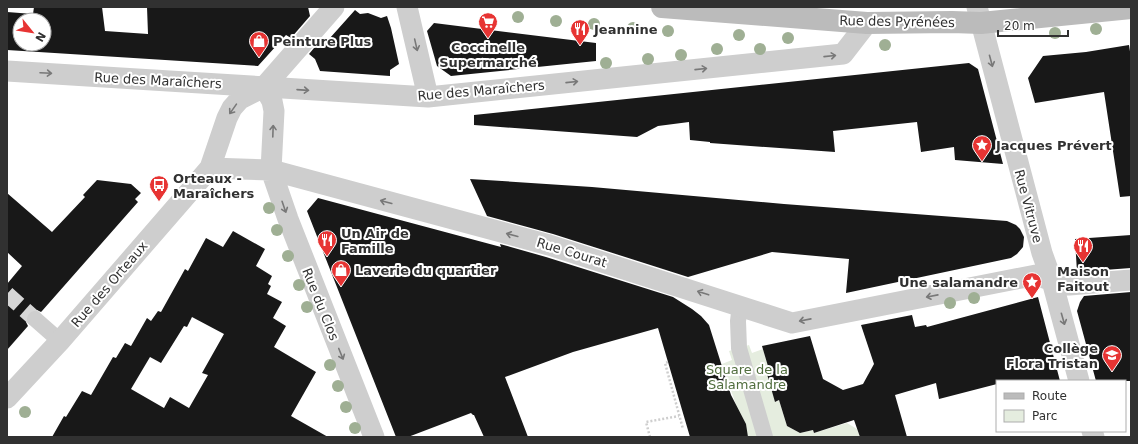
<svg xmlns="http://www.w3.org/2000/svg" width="1138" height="444" font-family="'DejaVu Sans',sans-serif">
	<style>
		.green { fill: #e5eddf }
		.building { fill: #181818; fill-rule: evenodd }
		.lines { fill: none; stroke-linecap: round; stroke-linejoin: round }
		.pedestrian-tunnel { stroke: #d6d6d6; stroke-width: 16; stroke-dasharray: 16 8; stroke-linecap: butt }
		.path { stroke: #cecece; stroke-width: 2.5; stroke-dasharray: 2 2; stroke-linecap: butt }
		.pedestrian { stroke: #cecece; stroke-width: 16 }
		.minor { stroke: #cecece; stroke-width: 21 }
		.secondary { stroke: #bbb; stroke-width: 22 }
		.tree { fill: #9faf94 }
		.oneway { stroke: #787878 }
		.labels { text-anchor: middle; stroke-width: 4; stroke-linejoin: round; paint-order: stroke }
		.street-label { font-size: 13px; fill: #313131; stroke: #fff }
		.poi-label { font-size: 13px; font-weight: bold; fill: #313131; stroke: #fff; text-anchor: start }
		.park-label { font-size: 13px; fill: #506d3d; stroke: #fff }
	</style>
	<rect width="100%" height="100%" fill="#fff"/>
	<path class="green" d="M749 345 752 353 763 349 770 373 767 374 776 402 779 400 787 426 800 433 813 430 814 433 847 423 857 429 860 437H747L722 364 732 360 729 351Z"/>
	<path class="building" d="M34 7H102L105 31 148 34 147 7H308L310 16 291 38 286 35 258 66 7 50V12L33 14ZM20 20H44V44H20Z
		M355 10 360 14 368 13 381 18 387 16 391 28 399 64 390 70V76L320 71 315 59 309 54 319 42 321 48Z
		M434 23 596 43V61L451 76 437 66 427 31Z
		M1129 45 1131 58V196L1120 197 1104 92 1035 103 1028 78 1043 56 1086 52Z
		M969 63 978 69 1003 164 955 160 954 147 921 152 917 122 833 131 835 152 710 143V142L690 140 689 122 658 126 637 137 474 125V115Z
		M470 179 592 187 784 204 1007 221 1016 225 1020 229 1024 237 1023 247 1017 254 1011 258 846 293 849 259 772 252 688 277 553 234 487 216Z
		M97 180 131 184 141 193 135 199 138 202 42 311 41 312 37 310H32L28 312 26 318V322L28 326 7 350V284L22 266 7 252V193L52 232 85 197 83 195Z
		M318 198 501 247 500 244 546 257 673 297 692 309 701 316 709 325 731 395 746 424 748 437H690L658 328 573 352 505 377 528 437H484L474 415H473L471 413 408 437H396L307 211Z
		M233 231 265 249 256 266 272 276 268 284 271 286 267 294 282 302 273 318 286 326 274 347 316 372 291 416 328 437H52L64 416 66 417 82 391 91 395 113 357 116 358 125 343 131 346 147 318 151 321 158 311 161 312 185 269 188 271 206 238 223 247ZM192 317 224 334 202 373 208 375 189 408 170 397 164 408 131 389 150 357 161 363 184 326 187 327Z
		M1131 235V268L1077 272 1075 239Z
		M1131 292V381H1096L1077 311 1080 302 1084 296Z
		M1038 297 1060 381H997V384L939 399 936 383 895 395 907 437H860L854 420 814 433 813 430 800 433 787 426 779 400 775 402 767 374 770 373 762 346 810 336 823 379 843 390 863 384 874 364 861 325 912 315 915 327 926 325 927 327Z"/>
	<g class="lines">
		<path class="pedestrian-tunnel" d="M7 294 35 319"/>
		<path class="path" d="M668 362 665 363 683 429
			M650 437 646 422 679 416"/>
		<path class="pedestrian" d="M740 305 738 321 739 348 765 437
			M35 319 60 341"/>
		<path class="minor" d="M407 7 428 97
			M977 7 1042 253 1052 281 1079 381
			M7 71 428 97 843 54 867 23
			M264 87 272 101 274 111 271 170 288 219 374 437
			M210 168 271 170 549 245 792 323 1036 275 1052 281 1069 285 1131 280
			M7 398 60 341 210 168 227 118 232 108 240 99 264 87 334 7
			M1092 431 1094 437"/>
		<path class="secondary" d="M662 7 867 23 952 22 981 23 1131 8"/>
	</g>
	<g class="tree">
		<circle cx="518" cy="17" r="6"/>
		<circle cx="556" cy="21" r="6"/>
		<circle cx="594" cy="24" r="6"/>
		<circle cx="633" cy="28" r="6"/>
		<circle cx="1096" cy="29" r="6"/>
		<circle cx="668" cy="31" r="6"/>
		<circle cx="1055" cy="33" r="6"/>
		<circle cx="739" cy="35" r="6"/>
		<circle cx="788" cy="38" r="6"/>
		<circle cx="885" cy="45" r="6"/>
		<circle cx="717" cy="49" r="6"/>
		<circle cx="760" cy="49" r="6"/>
		<circle cx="681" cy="55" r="6"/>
		<circle cx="648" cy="59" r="6"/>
		<circle cx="606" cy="63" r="6"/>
		<circle cx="269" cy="208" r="6"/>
		<circle cx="277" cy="230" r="6"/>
		<circle cx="288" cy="256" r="6"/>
		<circle cx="299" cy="285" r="6"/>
		<circle cx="974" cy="298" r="6"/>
		<circle cx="950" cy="303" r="6"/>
		<circle cx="307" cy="307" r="6"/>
		<circle cx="330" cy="365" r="6"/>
		<circle cx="338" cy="386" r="6"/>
		<circle cx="346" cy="407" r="6"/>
		<circle cx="25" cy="412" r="6"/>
		<circle cx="355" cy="428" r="6"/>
	</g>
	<defs><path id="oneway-shaft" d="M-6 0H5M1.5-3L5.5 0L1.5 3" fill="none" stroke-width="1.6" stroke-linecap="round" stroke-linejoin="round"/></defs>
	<g class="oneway">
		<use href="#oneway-shaft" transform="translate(416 45) rotate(77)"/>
		<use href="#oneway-shaft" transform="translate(830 56) rotate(-6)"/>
		<use href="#oneway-shaft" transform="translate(991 61) rotate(75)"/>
		<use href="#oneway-shaft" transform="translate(701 69) rotate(-6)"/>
		<use href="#oneway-shaft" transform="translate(46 73) rotate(3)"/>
		<use href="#oneway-shaft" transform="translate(572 82) rotate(-6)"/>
		<use href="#oneway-shaft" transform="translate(303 90) rotate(4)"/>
		<use href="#oneway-shaft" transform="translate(233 109) rotate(125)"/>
		<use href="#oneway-shaft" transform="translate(273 131) rotate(-88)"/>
		<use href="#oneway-shaft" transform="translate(386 202) rotate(-165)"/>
		<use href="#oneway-shaft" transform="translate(284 207) rotate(71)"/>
		<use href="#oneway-shaft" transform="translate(512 235) rotate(-165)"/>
		<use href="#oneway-shaft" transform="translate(703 293) rotate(-162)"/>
		<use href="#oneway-shaft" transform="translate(932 296) rotate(169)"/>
		<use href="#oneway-shaft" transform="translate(1063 319) rotate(74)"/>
		<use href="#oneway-shaft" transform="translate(805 320) rotate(169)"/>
		<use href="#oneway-shaft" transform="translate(341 354) rotate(68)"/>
	</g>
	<defs>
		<symbol id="supermarket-pin" viewBox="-11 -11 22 30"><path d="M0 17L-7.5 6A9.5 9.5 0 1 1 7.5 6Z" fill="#e73433" stroke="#fff"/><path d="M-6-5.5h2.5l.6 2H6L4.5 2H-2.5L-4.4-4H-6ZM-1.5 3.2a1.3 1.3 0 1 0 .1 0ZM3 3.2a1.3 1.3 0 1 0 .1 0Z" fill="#fff"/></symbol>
		<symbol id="restaurant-pin" viewBox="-11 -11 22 30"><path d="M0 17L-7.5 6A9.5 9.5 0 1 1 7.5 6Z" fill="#e73433" stroke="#fff"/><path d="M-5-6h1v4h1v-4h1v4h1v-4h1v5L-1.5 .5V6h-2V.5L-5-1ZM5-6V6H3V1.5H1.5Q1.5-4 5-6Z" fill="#fff"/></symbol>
		<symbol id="shop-pin" viewBox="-11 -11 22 30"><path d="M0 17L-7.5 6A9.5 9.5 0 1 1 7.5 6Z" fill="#e73433" stroke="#fff"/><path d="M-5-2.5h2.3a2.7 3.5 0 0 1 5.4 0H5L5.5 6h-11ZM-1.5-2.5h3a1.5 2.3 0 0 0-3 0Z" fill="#fff"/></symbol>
		<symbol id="sight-pin" viewBox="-11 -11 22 30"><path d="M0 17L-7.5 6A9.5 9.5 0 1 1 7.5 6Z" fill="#e73433" stroke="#fff"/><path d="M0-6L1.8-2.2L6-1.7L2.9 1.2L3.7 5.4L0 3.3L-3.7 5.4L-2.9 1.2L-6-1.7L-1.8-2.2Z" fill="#fff"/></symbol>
		<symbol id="bus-pin" viewBox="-11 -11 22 30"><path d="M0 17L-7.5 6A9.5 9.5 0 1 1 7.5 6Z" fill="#e73433" stroke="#fff"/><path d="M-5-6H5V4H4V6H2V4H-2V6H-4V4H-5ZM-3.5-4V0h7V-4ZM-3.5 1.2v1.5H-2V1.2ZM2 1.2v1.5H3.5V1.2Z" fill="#fff"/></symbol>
		<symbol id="school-pin" viewBox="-11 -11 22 30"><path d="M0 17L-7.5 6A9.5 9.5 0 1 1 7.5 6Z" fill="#e73433" stroke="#fff"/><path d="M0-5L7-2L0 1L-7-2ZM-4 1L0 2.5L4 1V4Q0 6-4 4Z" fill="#fff"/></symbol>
	</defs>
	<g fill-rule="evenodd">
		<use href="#supermarket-pin" x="477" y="11" width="22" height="30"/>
		<use href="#restaurant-pin" x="569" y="18" width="22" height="30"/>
		<use href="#shop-pin" x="248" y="30" width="22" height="30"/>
		<use href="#sight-pin" x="971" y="134" width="22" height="30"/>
		<use href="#bus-pin" x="148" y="174" width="22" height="30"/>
		<use href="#restaurant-pin" x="316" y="229" width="22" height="30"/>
		<use href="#restaurant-pin" x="1072" y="235" width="22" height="30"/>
		<use href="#shop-pin" x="330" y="259" width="22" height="30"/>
		<use href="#sight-pin" x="1021" y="271" width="22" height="30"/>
		<use href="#school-pin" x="1101" y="344" width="22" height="30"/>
	</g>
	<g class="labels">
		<g class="street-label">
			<text transform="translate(897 21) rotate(1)" y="5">Rue des Pyrénées</text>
			<text transform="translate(158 80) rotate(3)" y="5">Rue des Maraîchers</text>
			<text transform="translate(481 90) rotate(-5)" y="5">Rue des Maraîchers</text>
			<text transform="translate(1029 206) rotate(75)" y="5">Rue Vitruve</text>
			<text transform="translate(572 252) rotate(17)" y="5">Rue Courat</text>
			<text transform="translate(109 284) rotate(-49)" y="5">Rue des Orteaux</text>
			<text transform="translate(321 304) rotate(68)" y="5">Rue du Clos</text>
		</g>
		<g class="poi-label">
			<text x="594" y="34">Jeannine</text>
			<text x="273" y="46">Peinture Plus</text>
			<text x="488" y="52" text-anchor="middle">Coccinelle<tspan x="488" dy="15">Supermarché</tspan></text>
			<text x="996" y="150">Jacques Prévert</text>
			<text x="173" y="183">Orteaux -<tspan x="173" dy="15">Maraîchers</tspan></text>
			<text x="341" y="238">Un Air de<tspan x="341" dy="15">Famille</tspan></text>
			<text x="355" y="275">Laverie du quartier</text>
			<text x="1083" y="276" text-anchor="middle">Maison<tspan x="1083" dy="15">Faitout</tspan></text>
			<text x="1018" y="287" text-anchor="end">Une salamandre</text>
			<text x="1098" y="353" text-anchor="end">Collège<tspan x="1098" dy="15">Flora Tristan</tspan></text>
		</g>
		<g class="park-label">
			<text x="747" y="374">Square de la<tspan x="747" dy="15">Salamandre</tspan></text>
		</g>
	</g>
	<rect width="1138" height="444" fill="none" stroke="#313131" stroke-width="16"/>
	<rect x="996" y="380" width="130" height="52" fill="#ffffff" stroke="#adadad"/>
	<rect x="1004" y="393" width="20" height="6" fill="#bbbbbb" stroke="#adadad"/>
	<text x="1032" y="400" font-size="12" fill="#313131">Route</text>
	<rect x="1004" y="410" width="20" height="12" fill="#e5eddf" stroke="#adadad"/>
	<text x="1032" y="420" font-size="12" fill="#313131">Parc</text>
	<g transform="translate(32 32) rotate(120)"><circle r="19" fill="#ffffff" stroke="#adadad"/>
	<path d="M0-3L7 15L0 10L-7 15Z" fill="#e73433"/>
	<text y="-6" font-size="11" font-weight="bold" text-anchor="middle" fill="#313131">N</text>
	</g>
	<path d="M998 30v6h70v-6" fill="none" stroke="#313131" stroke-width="2"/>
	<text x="1004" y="30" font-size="12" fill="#313131" stroke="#ffffff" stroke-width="3" paint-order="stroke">20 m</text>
</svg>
